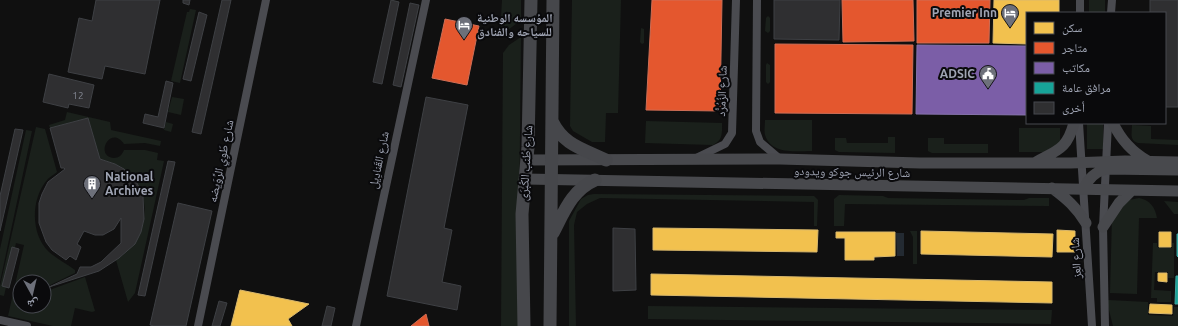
<svg xmlns="http://www.w3.org/2000/svg" width="1178" height="326" font-family="Ubuntu,'Noto Naskh Arabic',sans-serif">
	<style>
		.green { fill: #1a201b }
		.water { fill: #232a32 }
		.homes { fill: #f2c14e; stroke: #d9b86c }
		.shops { fill: #e4572e; stroke: #cf6e56 }
		.offices { fill: #7b5ea7; stroke: #8673ab }
		.public { fill: #17a398; stroke: #40a3a0 }
		.building { fill: #2f2f31; stroke: #3e4044 }
		.lines { fill: none; stroke-linecap: round; stroke-linejoin: round }
		.street { stroke: #4a4b50; stroke-width: 8 }
		.secondary { stroke: #48494d; stroke-width: 11 }
		.primary { stroke: #46474b; stroke-width: 13 }
		.labels { text-anchor: middle; stroke-width: 4; stroke-linejoin: round; paint-order: stroke }
		.number-label { font-size: 10px; fill: #838792 }
		.poi-label { font-size: 12px; font-weight: bold; fill: #9fa4b3; stroke: #0a0a0c; text-anchor: end }
		.street-label { font-size: 12px; fill: #9fa4b3; stroke: #0a0a0c }
	</style>
	<rect width="100%" height="100%" fill="#101010"/>
	<path class="green" d="M502 0H521V20L500 36Z
		M572 0H621L618 113H606L605 142H592L573 131 570 126Z
		M1089 0H1105V13H1089Z
		M190 9 196 10 180 83 171 81 187 12H189Z
		M768 16 770 18V31L768 33 765 31 766 18Z
		M641 28 644 29V43L642 44 640 42Z
		M521 37 518 326H501L503 53 509 45Z
		M767 63 770 65V82L768 84 766 82V65Z
		M172 97 184 99 181 115 168 112Z
		M67 112 110 122 111 130 161 141 160 146 145 143 124 144C110 124 94 157 114 158 119 158 122 155 124 150H145L158 153 157 160 164 161 135 293 128 302 116 260C145 243 155 203 132 176 124 167 112 162 100 159L88 118 50 128 49 125 65 120Z
		M765 120H812V151C797 151 771 155 765 135 764 131 765 124 765 120Z
		M646 121 722 123C722 133 723 140 713 145L645 143Z
		M166 122 173 124 171 132 164 130Z
		M1087 123H1103V149H1087Z
		M1132 125 1151 126V139L1178 140V145L1138 143C1129 140 1132 133 1132 125Z
		M36 127 45 129 57 172C54 175 49 177 47 180 30 200 31 235 49 252 57 259 67 264 75 270V273L44 288V282H20V306H44V292L85 277 95 311 92 312 75 308 71 326H53L8 316 24 245 16 243 4 296 0 295V286Z
		M1019 128H1060V144L1050 152H1019Z
		M26 130 32 131 0 282V249Z
		M888 137H895V153L839 152 835 150V138H846L847 143H888Z
		M928 138H944V144H988V153H932L928 151Z
		M594 194 814 196 818 200 817 226H814V202L600 198 587 204 577 212 574 225 576 326H569V221L581 199 588 195Z
		M839 195 883 196 888 198 1024 200 1029 198H1049V206L845 204 844 226H834V199Z
		M1139 198C1150 200 1155 207 1157 218H1139L1137 294 1110 293 1112 216 1129 200Z
		M1164 201 1178 202V214H1174Z
		M910 231H917V264H913V237Z
		M1153 243H1157V247L1172 248V243H1174V278H1168V272H1155L1154 290 1171 291V302H1157V298H1151Z
		M1108 300 1148 302V315L1173 316 1174 307H1178V326H1113L1108 306Z
		M648 306 1052 310 1051 324 648 319Z"/>
	<path class="water" d="M896 233H904V256H897Z"/>
	<path class="homes" d="M994 0H1059V13H1027V44L993 43Z
		M653 228 818 230 817 252 653 250Z
		M1057 230 1075 231V252H1057Z
		M921 231 1053 234 1052 257 921 254Z
		M836 232H895V256L874 257V260H845V238H836Z
		M1159 232H1171V247H1159Z
		M1158 273H1167V282L1158 281Z
		M651 274 1052 282V303L651 295Z
		M240 290 309 304 288 319 292 326H231Z
		M1150 304 1172 305V314L1149 313Z"/>
	<path class="shops" d="M652 0H722L720 111 646 110Z
		M842 0H913L914 41 843 42Z
		M917 0H990L989 43H917Z
		M445 19 479 26 467 85 432 78Z
		M775 44 913 45 912 114 775 113Z
		M426 314 429 326H411Z"/>
	<path class="offices" d="M917 45 1027 46V115L916 114Z"/>
	<path class="public" d="M1177 234H1178V257L1177 256Z
		M1176 276H1178V304H1175Z"/>
	<path class="building" d="M96 0H160L145 74 105 66 102 79 68 72 79 18 92 21Z
		M183 0H190L189 5 183 3Z
		M222 0H231L201 134 192 132Z
		M391 0 399 2 382 84 373 82Z
		M774 0H840L839 40 774 39Z
		M1150 0H1178V107H1165V13H1150Z
		M410 3 419 5 401 87 393 85Z
		M199 12 207 15 191 81 183 79Z
		M49 74 94 85 89 108 69 104 68 108 43 102Z
		M166 81 173 83 164 128 143 123 145 114 158 117Z
		M426 97 468 105 444 228 452 230 442 282 461 286 457 310 387 296Z
		M88 118 100 159 115 164 124 169 133 177 138 185 143 196 144 219 141 232 135 244 119 258 99 271 49 287 77 274 80 267H91L101 262 121 243V218L114 229 103 235H95L84 231 77 244 81 247 76 260 70 256 66 260 52 250 46 242 39 223V203L42 194 48 182 65 169 64 168H61L50 128Z
		M15 129 23 130 0 231V196Z
		M168 161 175 162 145 296 138 295Z
		M178 203 212 211 186 326H154L150 325Z
		M613 228 635 229 636 290 613 291Z
		M12 247 19 249 9 288 2 286Z
		M219 301 227 303 220 326H212Z
		M327 306 335 308 331 326H322Z"/>
	<g class="lines">
		<path class="street" d="M757 0 756 131 760 142 780 159
			M1080 13V0
			M1111 13 1112 0
			M1079 123 1092 326
			M696 158 725 144 732 133 736 0
			M0 320 27 326
			M198 326 266 0
			M356 326 426 0
			M1105 326 1103 227 1108 123"/>
		<path class="secondary" d="M1113 123C1121 140 1132 152 1148 161
			M527 160 780 159 920 163H1071L1125 161 1178 162
			M1036 162C1058 150 1067 149 1074 123
			M525 179 1178 191
			M1052 188C1067 199 1076 207 1086 223
			M1084 189C1088 178 1095 172 1106 169L1178 170
			M1103 227 1119 203 1131 191"/>
		<path class="primary" d="M552 121C564 146 584 149 606 160
			M553 233C564 212 572 190 595 180
			M524 326 522 214 528 147 531 0
			M550 326 553 0"/>
	</g>
	<defs>
		<symbol id="hotel-pin" viewBox="-11 -11 22 30"><path d="M0 17L-7.5 6A9.5 9.5 0 1 1 7.5 6Z" fill="#6d707a" stroke="#0a0a0c"/><path d="M-6-4.5h1.5V1H6V5H4.5V3h-9V5H-6ZM-4 0a1.8 1.8 0 1 1 3.6 0ZM.5 0V-2.5h3Q6-2.5 6 0Z" fill="#fff"/></symbol>
		<symbol id="civic-pin" viewBox="-11 -11 22 30"><path d="M0 17L-7.5 6A9.5 9.5 0 1 1 7.5 6Z" fill="#6d707a" stroke="#0a0a0c"/><path d="M-.6-6.5H3V-4.5H.6V-3L4-1V1h2V6H-6V1h2V-1L-.6-3ZM-1.2 2.5V6h2.4V2.5Z" fill="#fff"/></symbol>
		<symbol id="building-pin" viewBox="-11 -11 22 30"><path d="M0 17L-7.5 6A9.5 9.5 0 1 1 7.5 6Z" fill="#6d707a" stroke="#0a0a0c"/><path d="M-4-6H4V6H1V3H-1V6H-4ZM-2.5-4.3h1.7v1.8h-1.7ZM.8-4.3h1.7v1.8H.8ZM-2.5-1h1.7V.8h-1.7ZM.8-1h1.7V.8H.8Z" fill="#fff"/></symbol>
	</defs>
	<g fill-rule="evenodd">
		<use href="#hotel-pin" x="1000" y="3" width="20" height="27"/>
		<use href="#hotel-pin" x="454" y="15" width="20" height="27"/>
		<use href="#civic-pin" x="978" y="64" width="20" height="27"/>
		<use href="#building-pin" x="82" y="174" width="20" height="27"/>
	</g>
	<g class="labels">
		<g class="number-label">
			<text x="78" y="99">12</text>
		</g>
		<g class="poi-label">
			<text x="997" y="17">Premier Inn</text>
			<text x="477" y="22" text-anchor="start">المؤسسه الوطنية<tspan x="477" dy="14">للسياحه والفنادق</tspan></text>
			<text x="975" y="78">ADSIC</text>
			<text x="105" y="181" text-anchor="start">National<tspan x="105" dy="14">Archives</tspan></text>
		</g>
		<g class="street-label">
			<text transform="translate(722 91) rotate(-88)" y="4">شارع الزُمُرُّد</text>
			<text transform="translate(379 160) rotate(-78)" y="4">شارع القَنادِيل</text>
			<text transform="translate(221 161) rotate(-78)" y="4">شارع طَوِي الرِّوَيضه</text>
			<text transform="translate(526 163) rotate(-86)" y="4">شارع طُنب الكُبرَى</text>
			<text transform="translate(852 172) rotate(1)" y="4">شارع الرئيس جوكو ويدودو</text>
			<text transform="translate(1076 258) rotate(-93)" y="4">شارع العِز</text>
		</g>
	</g>
	<rect x="1026" y="12" width="140" height="112" fill="#0a0a0c" stroke="#46484f"/>
	<rect x="1034" y="22" width="20" height="12" fill="#f2c14e" stroke="#46484f"/>
	<text x="1062" y="32" font-size="12" fill="#9fa4b3">سكن</text>
	<rect x="1034" y="42" width="20" height="12" fill="#e4572e" stroke="#46484f"/>
	<text x="1062" y="52" font-size="12" fill="#9fa4b3">متاجر</text>
	<rect x="1034" y="62" width="20" height="12" fill="#7b5ea7" stroke="#46484f"/>
	<text x="1062" y="72" font-size="12" fill="#9fa4b3">مكاتب</text>
	<rect x="1034" y="82" width="20" height="12" fill="#17a398" stroke="#46484f"/>
	<text x="1062" y="92" font-size="12" fill="#9fa4b3">مرافق عامة</text>
	<rect x="1034" y="102" width="20" height="12" fill="#2f2f31" stroke="#46484f"/>
	<text x="1062" y="112" font-size="12" fill="#9fa4b3">أخرى</text>
	<g transform="translate(32 294) rotate(172)"><circle r="19" fill="#0a0a0c" stroke="#46484f"/>
	<path d="M0-3L7 15L0 10L-7 15Z" fill="#6d707a"/>
	<text y="-6" font-size="11" font-weight="bold" text-anchor="middle" fill="#9fa4b3">ش</text>
	</g>
</svg>
